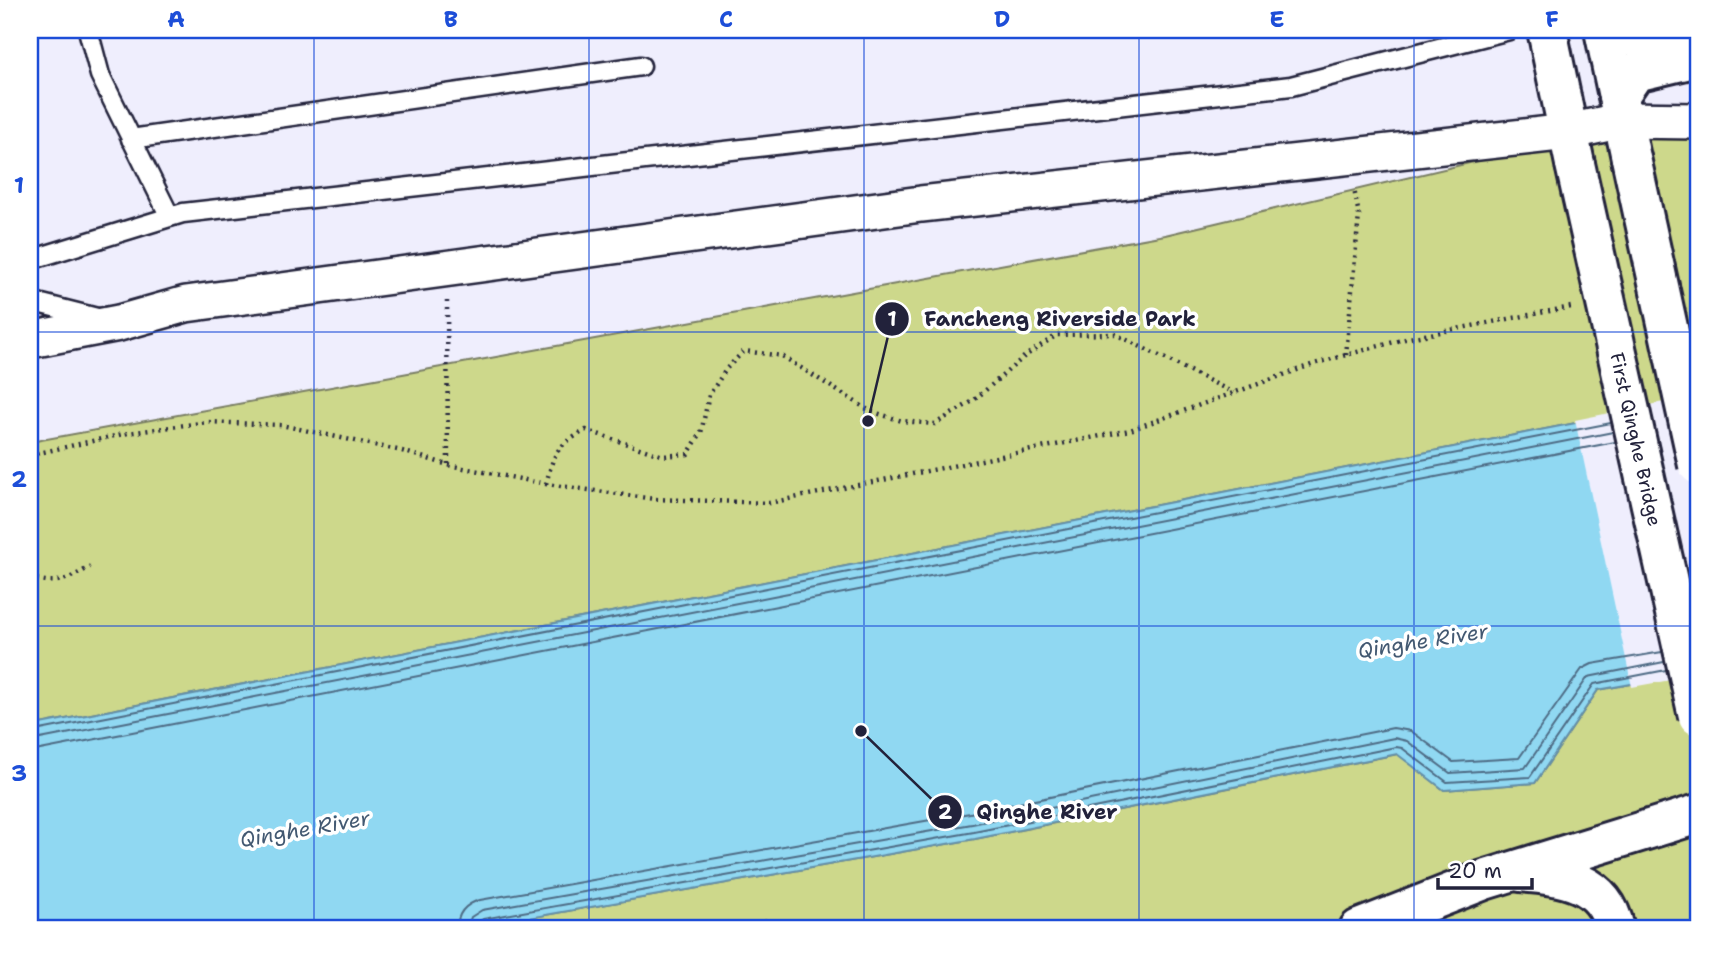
<svg xmlns="http://www.w3.org/2000/svg" width="1728" height="959" font-family="'Shantell Sans',sans-serif">
	<style>
		.green { fill: #cdd88b; stroke: #787d63; stroke-width: 2 }
		.water { fill: #90d8f2; stroke: #648fa9; stroke-width: 2 }
		.pier { fill: #efeefd }
		.lines { fill: none; stroke-linecap: round; stroke-linejoin: round }
		.shore { stroke: #4e6b84; stroke-width: 2 }
		.service-casing { stroke: #22223b; stroke-width: 23 }
		.minor-casing { stroke: #22223b; stroke-width: 40 }
		.tertiary-casing { stroke: #22223b; stroke-width: 44 }
		.secondary-casing { stroke: #22223b; stroke-width: 44 }
		.primary-casing { stroke: #22223b; stroke-width: 44 }
		.path { stroke: #22223b; stroke-width: 4.5; stroke-dasharray: 2 5; stroke-linecap: butt }
		.service { stroke: #fff; stroke-width: 18 }
		.minor { stroke: #fff; stroke-width: 35 }
		.tertiary { stroke: #fff; stroke-width: 38 }
		.secondary { stroke: #fff; stroke-width: 38 }
		.primary { stroke: #fff; stroke-width: 38 }
		.primary-bridge-casing { stroke: #22223b; stroke-width: 44; stroke-linecap: butt }
		.primary-bridge { stroke: #fff; stroke-width: 38 }
		.grid { fill: none; stroke: #1d4ed8; stroke-width: 2; stroke-opacity: 0.55 }
		.labels { text-anchor: middle; stroke-width: 7; stroke-linejoin: round; paint-order: stroke }
		.street-label { font-size: 19px; fill: #22223b; stroke: #fff }
		.water-label { font-size: 21px; font-style: italic; fill: #435972; stroke: #fff }
		.leader { fill: none; stroke: #22223b; stroke-width: 2.5 }
		.callout-dot { fill: #22223b; stroke: #fff; stroke-width: 2.5 }
		.mark-label { font-size: 21px; text-anchor: middle; font-weight: bold; fill: #fff }
		.callout-label { font-size: 21px; text-anchor: middle; font-weight: bold; fill: #22223b; stroke: #fff; stroke-width: 7; stroke-linejoin: round; paint-order: stroke }
		.neatline { fill: none; stroke: #1d4ed8; stroke-width: 2.5 }
		.grid-label { font-size: 23px; text-anchor: middle; font-weight: bold; fill: #1d4ed8 }
	</style>
	<rect width="100%" height="100%" fill="#efeefd"/>
	<filter id="ink" filterUnits="userSpaceOnUse"><feTurbulence type="fractalNoise" baseFrequency=".0143" numOctaves="2"/><feDisplacementMap in="SourceGraphic" scale="14" xChannelSelector="R" yChannelSelector="G"/><feConvolveMatrix kernelMatrix="1 2 1 2 8 2 1 2 1" color-interpolation-filters="sRGB"/></filter>
	<g filter="url(#ink)">
		<path class="green" d="M1698 109V399L30 726V442L1165 235Z
			M1698 672V929H466L975 839 1398 754 1444 790 1535 783 1598 690Z"/>
		<path class="water" d="M1698 399V672L1598 690 1535 783 1444 790 1397 754 975 839 466 929H30V726Z"/>
		<path class="pier" d="M1698 395V675L1632 687 1575 420Z"/>
		<g class="lines">
			<path class="shore" d="M30 732 1611 423
				M30 741 1613 432
				M30 752 1615 442
				M457 929C457 914 465 904 480 900L970 813 1393 728 1411 731 1453 762 1519 758 1582 669 1592 664 1662 652
				M467 929 471 917 482 910 972 824 1394 738 1407 741 1450 773 1525 768 1588 677 1664 662
				M476 929 477 923 483 919 974 832 1396 747 1402 748 1447 782 1530 777 1594 684 1666 670"/>
			<defs>
				<path id="service" d="M88 30 100 75 170 217
					M131 139 641 66
					M30 260 183 213 1291 86 1509 30
					M30 301 101 319"/>
				<path id="minor" d="M30 340 119 323 186 304 921 204 1568 132 1623 120 1698 121"/>
				<path id="tertiary" d="M1521 872C1564 876 1604 880 1615 929
					M1359 929 1484 880 1698 814"/>
				<path id="secondary" d="M1618 30C1645 45 1666 36 1695 30
					M1618 97 1635 72 1698 57"/>
				<path id="primary" d="M1547 30 1575 164
					M1604 30 1631 158"/>
			</defs>
			<use href="#service" class="service-casing"/>
			<use href="#minor" class="minor-casing"/>
			<use href="#tertiary" class="tertiary-casing"/>
			<use href="#secondary" class="secondary-casing"/>
			<use href="#primary" class="primary-casing"/>
			<path class="path" d="M447 301 448 465
				M1346 355 1359 215 1354 189
				M30 455 128 433 207 422 281 425 402 451 448 465 546 484 654 499 769 503 1130 430 1314 364 1346 355 1409 338 1571 307
				M546 484C555 450 556 447 586 430L663 456 688 454 701 433 709 395 727 368 744 351 782 356 870 411 902 421 935 424 973 401 1025 356 1057 335 1115 334 1234 393
				M30 577C56 586 67 580 90 567
				M723 929C757 923 775 916 808 929"/>
			<use href="#service" class="service"/>
			<use href="#minor" class="minor"/>
			<use href="#tertiary" class="tertiary"/>
			<use href="#secondary" class="secondary"/>
			<use href="#primary" class="primary"/>
			<defs>
				<g id="primary-bridge">
					<path d="M1631 158 1698 465"/>
					<path id="s1" d="M1575 164 1698 716"/>
				</g>
			</defs>
			<use href="#primary-bridge" class="primary-bridge-casing"/>
			<use href="#primary-bridge" class="primary-bridge"/>
		</g>
	</g>
	<path class="grid" d="M314 30V929M589 30V929M864 30V929M1139 30V929M1414 30V929M30 332H1698M30 626H1698"/>
	<g class="labels">
		<g class="street-label">
			<text dy="7" stroke="none"><textPath href="#s1" startOffset="282">First Qinghe Bridge</textPath></text>
		</g>
		<g class="water-label">
			<text transform="translate(1423 641) rotate(-9)" y="7">Qinghe River</text>
			<text transform="translate(305 829) rotate(-10)" y="7">Qinghe River</text>
		</g>
	</g>
	<path class="leader" d="M868 421L892 319M861 731L945 812"/>
	<g class="callout-dot">
		<circle cx="868" cy="421" r="7"/>
		<circle cx="861" cy="731" r="7"/>
		<circle cx="892" cy="319" r="18"/>
		<circle cx="945" cy="812" r="18"/>
	</g>
	<g class="mark-label">
		<text x="892" y="326">1</text>
		<text x="945" y="819">2</text>
	</g>
	<g class="callout-label">
		<text x="1060" y="326">Fancheng Riverside Park</text>
		<text x="1047" y="819">Qinghe River</text>
	</g>
	<rect width="1728" height="959" fill="none" stroke="#fff" stroke-width="77"/>
	<path d="M1438 878v10h94v-10" fill="none" stroke="#22223b" stroke-width="3.5"/>
	<text x="1448" y="878" font-size="21" fill="#22223b" stroke="#ffffff" stroke-width="5" paint-order="stroke">20 m</text>
	<rect x="38" y="38" width="1652" height="882" class="neatline"/>
	<g class="grid-label">
		<text x="176" y="27">A</text>
		<text x="451" y="27">B</text>
		<text x="726" y="27">C</text>
		<text x="1002" y="27">D</text>
		<text x="1277" y="27">E</text>
		<text x="1552" y="27">F</text>
		<text x="19" y="193">1</text>
		<text x="19" y="487">2</text>
		<text x="19" y="781">3</text>
	</g>
</svg>
